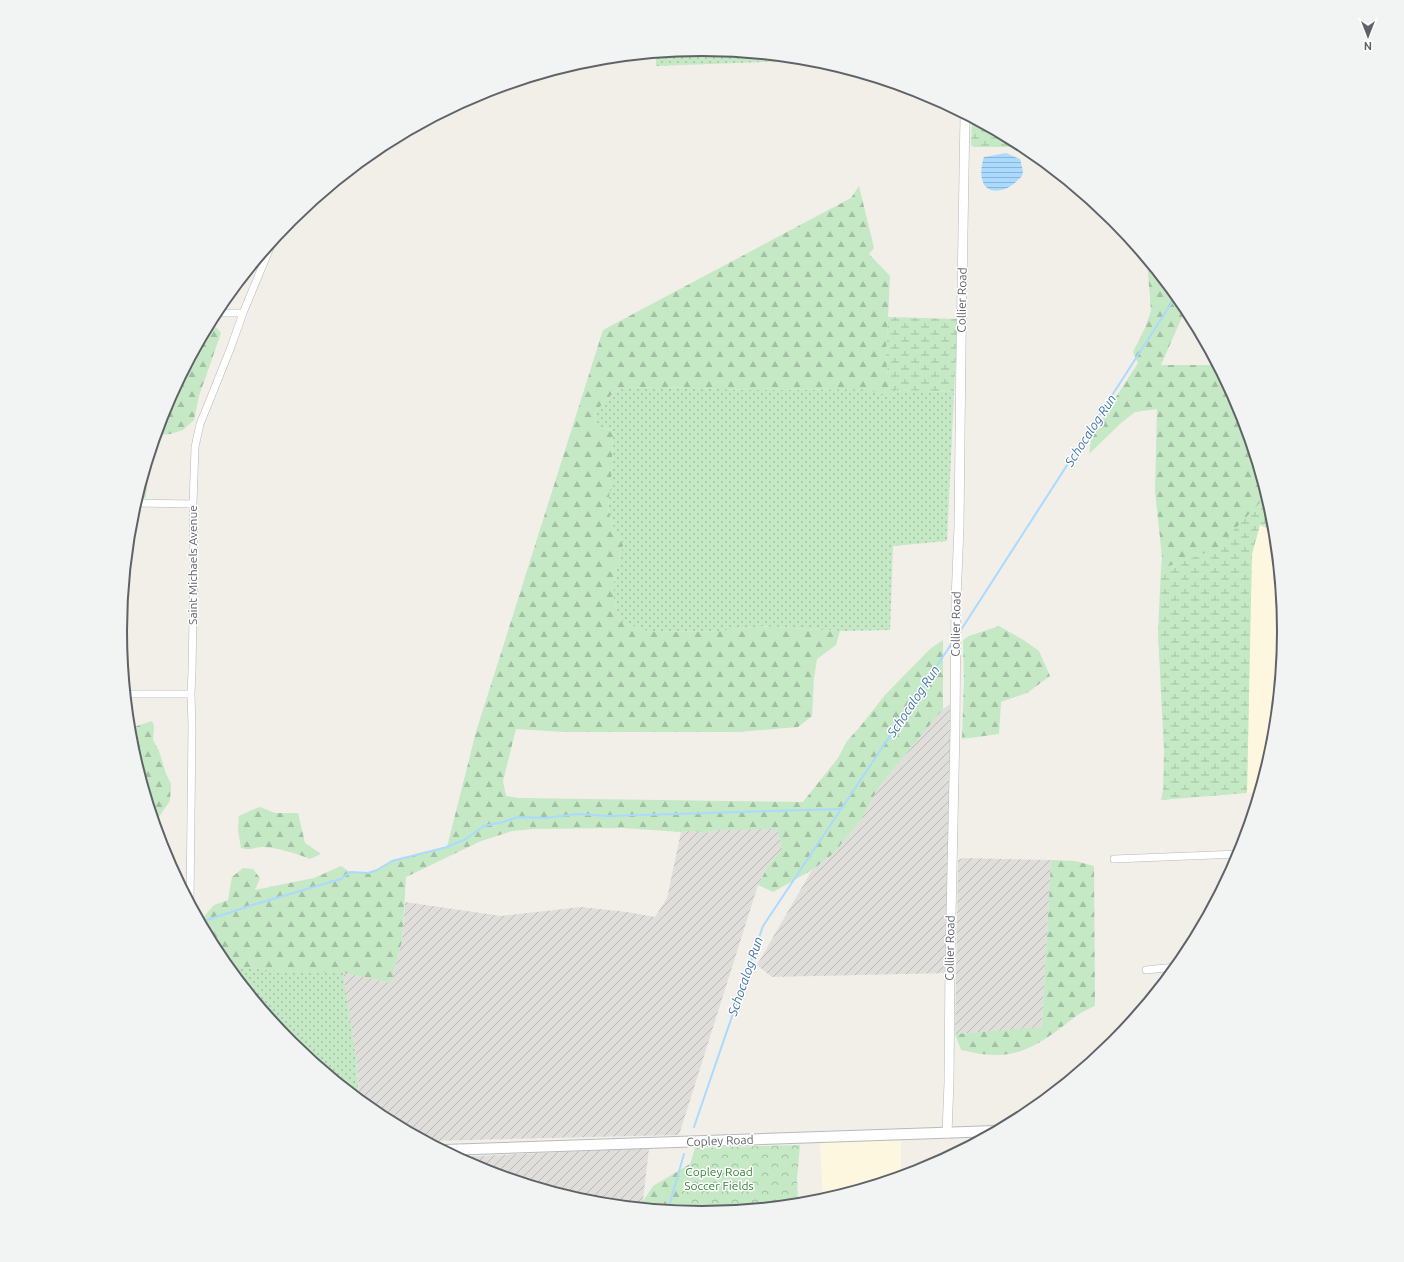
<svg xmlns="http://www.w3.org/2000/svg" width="1404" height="1262" font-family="Ubuntu,sans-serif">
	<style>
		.commercial { fill: #fef7e0 }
		.industrial { fill: url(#industrial-furrows) }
		.grass { fill: url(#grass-dots) }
		.forest { fill: url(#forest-firs) }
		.wetland { fill: url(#wetland-marsh) }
		.park { fill: url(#park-crowns) }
		.water { fill: url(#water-rules) }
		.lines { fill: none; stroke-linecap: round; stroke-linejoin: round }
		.stream { stroke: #aadaff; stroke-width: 2 }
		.minor-casing { stroke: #b5b8bc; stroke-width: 8 }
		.tertiary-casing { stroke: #b5b8bc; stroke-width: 10 }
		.secondary-casing { stroke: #b6babf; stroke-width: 12 }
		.minor { stroke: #fff; stroke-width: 7 }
		.tertiary { stroke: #fff; stroke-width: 9 }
		.secondary { stroke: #fff; stroke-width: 10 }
		.labels { text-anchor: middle; stroke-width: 3; stroke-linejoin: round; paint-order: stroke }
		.street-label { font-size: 12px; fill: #5f6368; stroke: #fff }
		.park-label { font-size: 12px; fill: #348238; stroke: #fff }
		.water-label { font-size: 13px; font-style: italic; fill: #4174aa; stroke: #fff }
		.rim { fill: none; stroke: #5f6368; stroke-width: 2 }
	</style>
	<defs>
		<pattern id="industrial-furrows" width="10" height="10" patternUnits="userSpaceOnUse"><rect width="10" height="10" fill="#e0deda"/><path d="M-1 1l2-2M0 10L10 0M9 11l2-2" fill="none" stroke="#b9b8b5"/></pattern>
		<pattern id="grass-dots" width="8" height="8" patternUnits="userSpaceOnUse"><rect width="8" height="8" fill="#c5e8c5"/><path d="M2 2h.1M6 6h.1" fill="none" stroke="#a3c0a4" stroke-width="1.8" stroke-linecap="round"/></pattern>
		<pattern id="forest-firs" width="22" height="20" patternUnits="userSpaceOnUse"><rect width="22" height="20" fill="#c5e8c5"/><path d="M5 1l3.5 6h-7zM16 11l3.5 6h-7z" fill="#a3c0a4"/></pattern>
		<pattern id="wetland-marsh" width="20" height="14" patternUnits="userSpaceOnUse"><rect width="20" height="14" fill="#c5e8c5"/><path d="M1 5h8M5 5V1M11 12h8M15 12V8" fill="none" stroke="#a3c0a4"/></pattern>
		<pattern id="park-crowns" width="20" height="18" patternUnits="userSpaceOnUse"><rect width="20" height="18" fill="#c5e8c5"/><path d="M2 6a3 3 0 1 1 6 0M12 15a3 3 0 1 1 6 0" fill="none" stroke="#a3c0a4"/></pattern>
		<pattern id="water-rules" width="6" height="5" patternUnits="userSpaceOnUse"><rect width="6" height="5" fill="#aadaff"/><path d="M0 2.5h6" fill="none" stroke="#8eb4d2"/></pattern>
	</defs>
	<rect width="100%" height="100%" fill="#f1efe8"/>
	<path class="commercial" d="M1260 525 1274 531 1284 631 1273 745 1258 792 1247 793 1252 554Z
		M901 1141V1176L823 1200 820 1142Z"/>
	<path class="industrial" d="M955 701 950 973 772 977 757 965 812 870 834 853 862 818 878 788 943 709Z
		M738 829H777L782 849 767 868 758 885 679 1135 428 1141 378 1115 360 1099 356 1059 343 972 391 983 402 941 405 902 501 916 581 907 627 912 655 917 667 898 681 832 689 831 704 833 717 830Z
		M963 858 1051 860 1042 1028 955 1034 958 860Z
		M649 1148 643 1201 639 1207 588 1202 479 1169 457 1157Z"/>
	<path class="grass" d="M702 49 816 60 656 66V54Z
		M660 387 752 390 860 389 954 392 947 541 893 546 890 630 840 631 760 626 723 631 650 632 620 622 614 600V581L623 545 611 522 608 507 612 470 613 430 596 428 594 413 615 391 625 388Z
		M202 924 213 931 220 947 234 966 281 971 343 972 356 1059 359 1098H358L290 1042 218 954Z"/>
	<path class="forest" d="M859 186 874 248 869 254 890 276 886 359 891 396 860 389 752 390 660 387 625 388 615 391 594 413 596 428 613 430 612 470 608 507 611 522 623 545 614 581V600L620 622 650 632 723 631 760 626 840 631 836 645 817 659 814 678 812 716 798 727 738 732H565L516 729 503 781 506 796 519 798 803 802 838 758 847 741 859 728 885 695 930 649 943 640V709L878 788 862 818 834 853 812 870 773 892 758 885 767 868 782 849 777 829 717 830 704 833 689 831 681 832 622 828 534 829 512 831 481 841 406 877 402 941 391 983 346 973 281 971 234 966 220 947 213 931 202 924 200 921 214 905 228 900 232 877 243 868 253 869 260 878 255 890 314 878 341 866 350 872 368 873 377 870 392 861 447 847 476 732 603 330 851 198Z
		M1147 260 1186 308 1161 365H1216L1240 408 1269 505 1220 548 1161 569 1162 557 1155 491 1157 409 1135 412 1121 423 1089 454 1092 434 1138 363 1133 352 1145 328 1151 311Z
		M208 326 217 328 221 333 199 396 194 420 183 430 170 434 156 435 164 408Z
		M148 463 147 490 145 498 137 500Z
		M999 626 1025 641 1039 651 1050 676 1027 693 1001 702 999 734 962 739 964 679 963 640 969 636Z
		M152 721 154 726 153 740 159 751 166 774 171 784 170 801 156 821 155 825 136 761 139 750 132 734 134 727Z
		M260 807 275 813H298L305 843 321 854 310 859C298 854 275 847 263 847 253 847 252 851 241 848L238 830 239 816 252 810Z
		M1051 860 1075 861 1094 866 1095 1006C1077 1013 1069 1022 1054 1033 1020 1057 1000 1059 961 1050L955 1034 1042 1027Z
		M690 1164 676 1210 639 1207 653 1186Z"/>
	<path class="wetland" d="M972 119 1026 147H974L971 145Z
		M888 317 958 319 954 392 890 390 886 359Z
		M1266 496 1273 518 1274 531 1260 525 1252 554 1247 793 1161 800 1163 790 1164 751 1158 633 1161 569 1216 549Z"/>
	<path class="park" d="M800 1145 797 1178 798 1204 702 1213 676 1210 695 1148Z"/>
	<path class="water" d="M1006 153 1020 159 1023 171 1022 176C1016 182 1009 189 1001 190 979 195 979 171 984 157Z"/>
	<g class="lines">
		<path class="stream" d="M959 633 1176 296
			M201 922 256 904 341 879 350 872 368 873 377 870 392 861 447 847 464 840 484 826 503 822 518 817 545 818 579 814 606 816 840 809
			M694 1127 763 926 952 643
			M668 1210 684 1154"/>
		<defs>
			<path id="minor" d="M215 313H243
				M135 503 193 504
				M126 694H191
				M1114 859 1239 854
				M190 903 192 726 191 694 192 671 194 562 193 504 195 447 200 424 211 397 231 347 243 313 272 243
				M1146 970 1175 967"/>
			<path id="tertiary" d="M947 1133 949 1082 950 963 955 729 956 600 959 527 961 348 965 115"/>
			<path id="secondary" d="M444 1150 996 1131"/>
		</defs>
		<use href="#minor" class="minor-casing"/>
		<use href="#tertiary" class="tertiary-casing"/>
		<use href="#secondary" class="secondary-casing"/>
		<use href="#minor" class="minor"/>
		<use href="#tertiary" class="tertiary"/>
		<use href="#secondary" class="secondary"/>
	</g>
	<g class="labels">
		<g class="street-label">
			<text transform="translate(962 300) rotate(-89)" y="4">Collier Road</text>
			<text transform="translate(193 565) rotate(-90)" y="4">Saint Michaels Avenue</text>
			<text transform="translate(956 624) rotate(-89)" y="4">Collier Road</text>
			<text transform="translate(950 948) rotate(-89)" y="4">Collier Road</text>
			<text transform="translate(720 1141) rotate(-2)" y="4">Copley Road</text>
		</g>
		<g class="park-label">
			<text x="719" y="1176">Copley Road<tspan x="719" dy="14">Soccer Fields</tspan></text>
		</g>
		<g class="water-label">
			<text transform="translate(1090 430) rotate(-57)" y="5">Schocalog Run</text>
			<text transform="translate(913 701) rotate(-56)" y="5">Schocalog Run</text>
			<text transform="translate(745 976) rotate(-71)" y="5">Schocalog Run</text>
		</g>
	</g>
	<path d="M0 0H1404V1262H0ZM127 631a575 575 0 1 1 1150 0a575 575 0 1 1-1150 0Z" fill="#f2f3f3" fill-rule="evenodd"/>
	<path class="rim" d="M127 631a575 575 0 1 1 1150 0a575 575 0 1 1-1150 0Z"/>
	<g transform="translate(1368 36) rotate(180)" stroke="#ffffff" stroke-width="3" paint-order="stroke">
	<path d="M0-3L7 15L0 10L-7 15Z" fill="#5f6368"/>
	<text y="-6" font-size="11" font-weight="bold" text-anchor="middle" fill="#5f6368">N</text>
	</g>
</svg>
